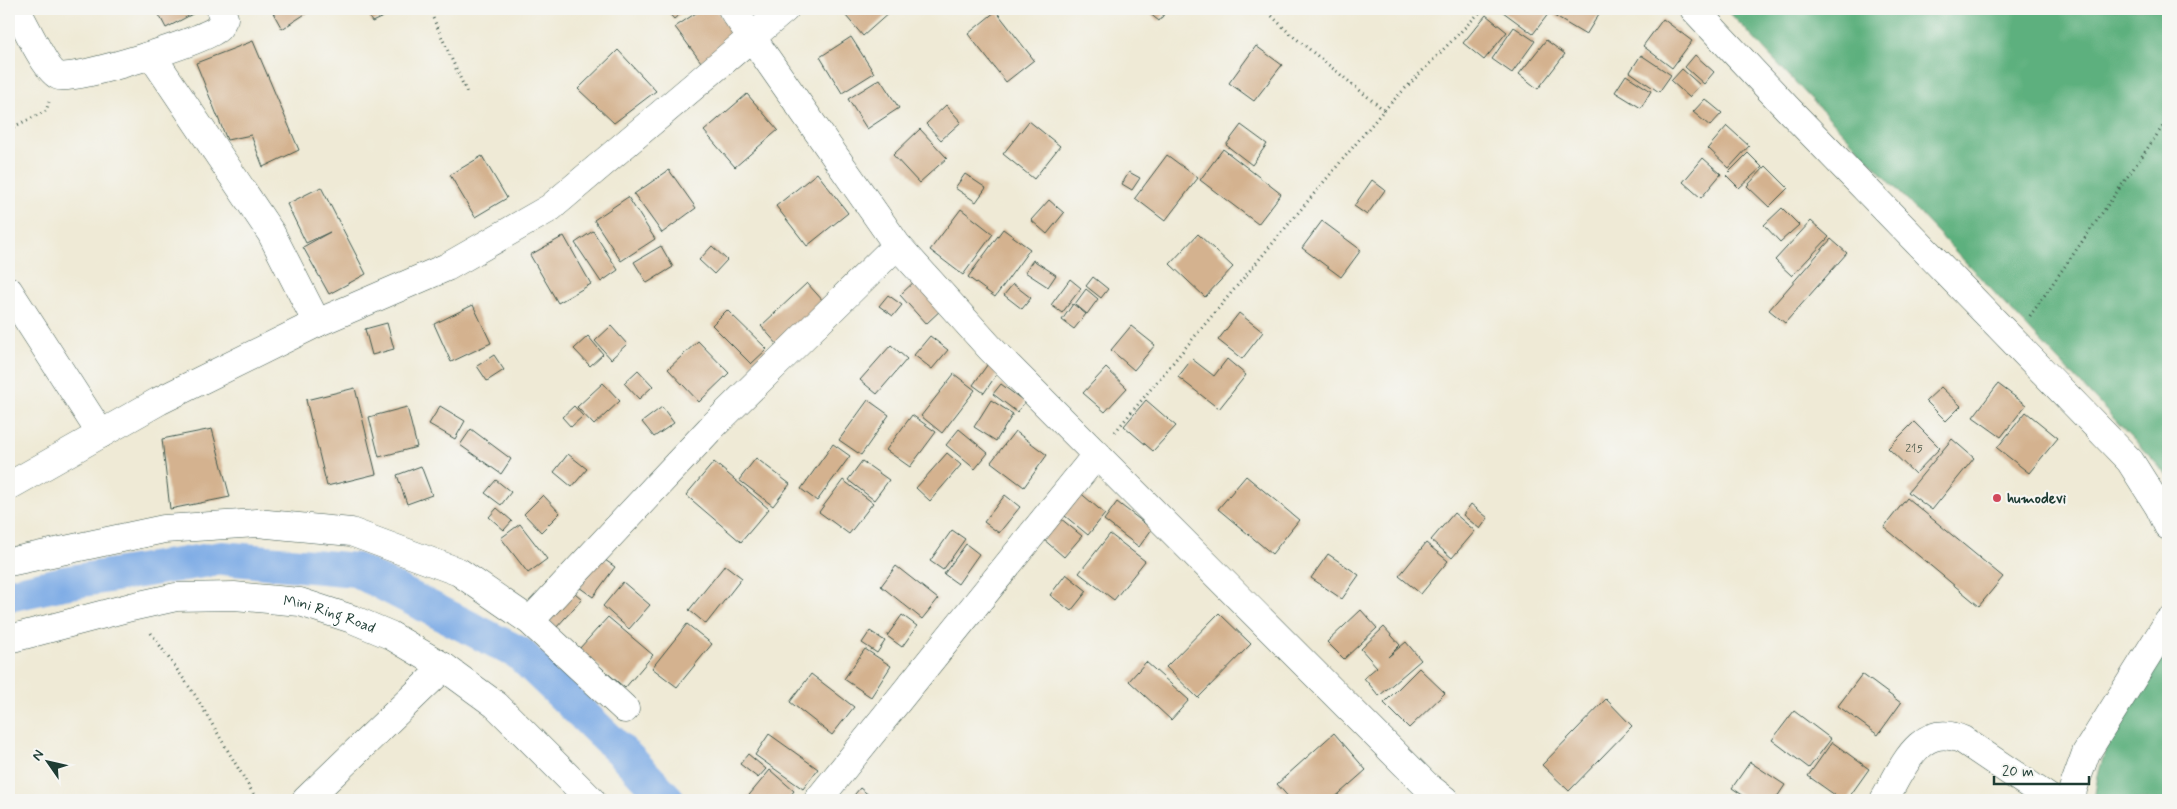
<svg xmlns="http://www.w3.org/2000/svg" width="2177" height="809" font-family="Mynerve,sans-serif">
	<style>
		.forest { fill: #5db07e; stroke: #3e7659 }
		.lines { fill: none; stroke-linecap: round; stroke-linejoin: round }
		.canal { stroke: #7baae5; stroke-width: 34 }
		.building { fill: #d4b28f }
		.minor-casing { stroke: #3e574c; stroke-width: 29 }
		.tertiary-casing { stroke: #3e574c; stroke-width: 29 }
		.secondary-casing { stroke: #3e574c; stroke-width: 29 }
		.path { stroke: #3e574c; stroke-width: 3; stroke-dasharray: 1 4; stroke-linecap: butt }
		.minor { stroke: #fff; stroke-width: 28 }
		.tertiary { stroke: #fff; stroke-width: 28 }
		.secondary { stroke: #fff; stroke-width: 28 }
		.poi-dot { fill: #d1495b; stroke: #f6f6f2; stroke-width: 2 }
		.labels { text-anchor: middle; stroke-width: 4.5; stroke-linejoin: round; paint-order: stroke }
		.number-label { font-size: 12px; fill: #4c5a4b }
		.poi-label { font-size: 15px; font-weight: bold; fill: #1f3d34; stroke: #f6f6f2; text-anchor: start }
		.street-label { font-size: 15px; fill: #1f3d34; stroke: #f6f6f2 }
	</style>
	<rect width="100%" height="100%" fill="#f6f6f2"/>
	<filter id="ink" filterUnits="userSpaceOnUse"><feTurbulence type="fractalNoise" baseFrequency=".02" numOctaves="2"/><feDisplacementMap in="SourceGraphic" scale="10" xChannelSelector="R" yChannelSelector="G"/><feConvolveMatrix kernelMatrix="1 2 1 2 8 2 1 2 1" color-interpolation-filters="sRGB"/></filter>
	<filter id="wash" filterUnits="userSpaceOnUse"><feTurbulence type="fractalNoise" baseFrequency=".0096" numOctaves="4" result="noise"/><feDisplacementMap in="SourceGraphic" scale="20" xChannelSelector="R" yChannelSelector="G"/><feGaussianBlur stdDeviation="1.12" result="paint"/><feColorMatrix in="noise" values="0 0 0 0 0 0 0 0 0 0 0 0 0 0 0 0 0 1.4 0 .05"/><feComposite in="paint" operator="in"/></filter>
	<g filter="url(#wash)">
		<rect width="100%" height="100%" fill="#efead6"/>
		<path class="forest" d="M1726 9H2168V476Z
			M2168 641V800H2094L2098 775 2112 728Z"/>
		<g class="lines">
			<path class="canal" d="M9 595 64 583 222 558 356 570 519 653 628 758 668 800"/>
		</g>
		<g id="blocks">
			<path class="building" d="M156 9H202L166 28Z
				M271 9H313L282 29Z
				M365 9H400L372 22Z
				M665 9H686L674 19Z
				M702 9H716L735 37 701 62 675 27Z
				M840 9H887L890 12 863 36Z
				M1144 9H1168L1159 21Z
				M1499 9H1552L1533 34Z
				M1558 9H1602L1586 35 1554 16Z
				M996 11 1034 60 1006 82 968 34Z
				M1486 15 1507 32 1484 60 1463 43Z
				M1663 19 1692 41 1672 68 1643 46Z
				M1514 27 1535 41 1512 73 1492 59Z
				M851 37 874 73 842 93 820 57Z
				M1546 40 1565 54 1538 89 1519 74Z
				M253 41 299 150 263 167 251 135 227 140 196 63Z
				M1256 46 1282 65 1254 101 1229 83Z
				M618 50 656 91 614 123 578 89Z
				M1641 55 1671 75 1659 92 1630 72Z
				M1695 55 1714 72 1704 84 1685 67Z
				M1682 69 1700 85 1689 97 1671 81Z
				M1626 75 1651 91 1641 108 1615 92Z
				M880 79 899 108 867 129 848 99Z
				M747 94 778 130 735 167 704 131Z
				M1705 99 1722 113 1710 126 1693 112Z
				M946 105 961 122 941 140 926 124Z
				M1029 121 1060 146 1034 179 1003 154Z
				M1241 125 1267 144 1252 165 1226 145Z
				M1727 126 1749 146 1729 168 1708 148Z
				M920 129 947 158 919 183 893 155Z
				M1223 149 1281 194 1258 224 1200 180Z
				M1748 153 1762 167 1739 188 1726 175Z
				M1167 155 1198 178 1165 221 1135 198Z
				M482 156 507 198 475 217 450 175Z
				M1703 158 1721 174 1701 198 1683 182Z
				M1766 166 1788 188 1769 207 1747 186Z
				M669 170 696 208 662 233 634 194Z
				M1129 172 1140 178 1132 190 1122 184Z
				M817 173 848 213 807 246 776 206Z
				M965 174 986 188 976 202 955 188Z
				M1372 180 1385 190 1367 215 1354 206Z
				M321 187 366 274 329 294 303 247 330 232 306 243 287 204Z
				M628 197 655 239 621 261 594 220Z
				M1049 200 1064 213 1047 234 1031 220Z
				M1782 208 1799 225 1780 242 1764 225Z
				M961 209 993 234 963 275 930 250Z
				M1322 221 1361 250 1341 277 1302 248Z
				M1811 221 1829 237 1792 276 1775 260Z
				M1003 229 1030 249 995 297 968 277Z
				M593 231 618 270 601 282 575 243Z
				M1198 234 1233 267 1205 297 1170 264Z
				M564 236 591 284 558 303 530 255Z
				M1831 239 1847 253 1785 323 1769 310Z
				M661 246 673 267 647 283 634 262Z
				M712 246 727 260 714 274 699 260Z
				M1033 260 1056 275 1048 287 1025 272Z
				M1093 277 1108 289 1101 298 1086 286Z
				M918 278 944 307 926 324 900 295Z
				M1070 279 1081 288 1062 313 1051 305Z
				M807 283 825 303 779 346 761 326Z
				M1013 284 1031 298 1022 309 1004 295Z
				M1086 289 1098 299 1087 314 1075 304Z
				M888 295 902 305 893 316 879 306Z
				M1073 304 1086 314 1074 329 1062 320Z
				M473 305 491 343 451 362 434 324Z
				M727 310 767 349 751 364 712 325Z
				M1239 313 1263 332 1242 359 1218 340Z
				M387 323 394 349 372 355 365 329Z
				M611 326 627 344 611 359 595 341Z
				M1131 326 1155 345 1134 370 1111 350Z
				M588 336 603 354 590 366 574 349Z
				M930 336 948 350 932 369 914 355Z
				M698 341 729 373 699 402 668 369Z
				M891 345 907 359 877 394 860 380Z
				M494 355 504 370 487 381 477 366Z
				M1192 359 1214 376 1227 359 1246 375 1219 409 1178 377Z
				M990 361 1001 368 984 393 973 385Z
				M1106 368 1127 388 1105 412 1083 393Z
				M638 370 653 386 639 399 624 383Z
				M954 374 975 390 942 433 921 416Z
				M603 383 620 401 594 425 577 407Z
				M1001 384 1025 402 1017 412 993 394Z
				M1998 384 2026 405 2001 437 1973 417Z
				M1941 387 1961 406 1946 421 1926 401Z
				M355 388 376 474 327 486 306 400Z
				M868 400 889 415 861 455 839 440Z
				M991 400 1013 414 996 441 974 427Z
				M1146 400 1176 426 1153 451 1124 426Z
				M440 406 465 421 455 439 429 424Z
				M574 406 583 416 571 427 562 417Z
				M407 407 417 447 379 457 369 417Z
				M662 407 674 423 654 437 642 422Z
				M2026 412 2058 438 2029 473 1997 448Z
				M912 415 936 432 910 467 886 450Z
				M1914 422 1940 448 1915 474 1888 448Z
				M212 429 230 497 170 509 162 439Z
				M471 429 511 459 501 474 460 445Z
				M959 429 988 453 975 469 946 445Z
				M1015 431 1047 455 1024 487 991 462Z
				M1952 439 1974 458 1932 510 1908 492Z
				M833 444 850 456 817 501 801 489Z
				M947 453 961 465 930 501 916 488Z
				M568 454 587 469 572 487 554 472Z
				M756 458 790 484 773 506 739 480Z
				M862 461 889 480 874 500 848 480Z
				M714 462 769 509 741 542 686 495Z
				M421 466 432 495 407 504 397 475Z
				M1246 476 1299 520 1272 554 1218 509Z
				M496 480 511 492 501 505 485 493Z
				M843 480 873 503 849 534 819 512Z
				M1077 490 1105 514 1088 535 1059 511Z
				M543 495 560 513 541 532 524 514Z
				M1005 495 1020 507 999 533 984 522Z
				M1907 498 2003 577 1979 606 1884 527Z
				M1117 502 1152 529 1139 547 1104 520Z
				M1471 504 1488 518 1480 529 1463 515Z
				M497 508 512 521 504 530 489 517Z
				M1454 513 1475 531 1452 558 1431 540Z
				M1060 518 1082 536 1064 557 1042 538Z
				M520 524 547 559 528 573 501 538Z
				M952 530 965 539 943 570 930 561Z
				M1110 534 1145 561 1114 600 1079 573Z
				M1426 543 1448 561 1421 594 1399 576Z
				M966 544 979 554 958 584 944 574Z
				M1328 554 1359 575 1342 599 1311 578Z
				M598 555 615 567 593 597 576 585Z
				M725 565 742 578 706 624 689 610Z
				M896 566 938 599 922 619 881 586Z
				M1066 574 1087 591 1071 611 1050 595Z
				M623 582 650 605 629 629 603 606Z
				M568 587 582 599 556 628 542 616Z
				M1361 610 1377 628 1344 659 1327 642Z
				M1219 613 1251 644 1198 698 1166 667Z
				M902 615 917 626 902 647 887 636Z
				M608 617 653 655 625 688 579 649Z
				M687 624 712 644 677 687 652 668Z
				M1384 627 1400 645 1388 657 1406 642 1421 660 1379 696 1364 678 1377 667 1361 649Z
				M870 631 885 641 877 653 862 643Z
				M865 649 891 666 871 697 844 679Z
				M1146 662 1189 700 1171 720 1129 681Z
				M1419 668 1445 693 1409 728 1384 703Z
				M811 674 854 707 832 735 790 702Z
				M1862 674 1901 703 1878 735 1838 706Z
				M1606 699 1632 726 1569 791 1542 765Z
				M1794 711 1831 739 1809 768 1772 740Z
				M1334 733 1366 770 1332 800H1291L1277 784Z
				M769 734 818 769 803 789 755 755Z
				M1832 742 1869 769 1847 800H1842L1808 776Z
				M748 754 766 769 758 778 740 764Z
				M1750 762 1785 785 1775 800H1750L1732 788Z
				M770 770 794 791 787 800H745Z
				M860 788 875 800H850Z"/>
		</g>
	</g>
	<g filter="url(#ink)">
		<use href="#blocks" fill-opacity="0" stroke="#3e574c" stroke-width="1"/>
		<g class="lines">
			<defs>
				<path id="minor" d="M16 9C24 22 46 72 59 76 75 81 207 40 218 28 221 25 222 21 224 18L220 9
					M732 9 897 245 991 349 1427 786 1445 800
					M1694 9 1788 109 2130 461 2159 507 2168 526
					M152 56 271 233 317 323
					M9 291 101 434
					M9 562 164 529 257 523 351 532 459 572 530 621
					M625 709 530 621 710 429 897 245
					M306 800 444 667
					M818 800 1097 454
					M1884 800C1902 770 1919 720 1963 740L2052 800
					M2072 800 2073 789 2086 753 2168 622"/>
				<path id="tertiary" d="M9 486 159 401 317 323 447 267 550 208 785 9"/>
				<g id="secondary">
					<path id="s1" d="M9 639 131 607 176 597 234 596 300 602 352 619 390 635 444 667 496 705 591 800"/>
				</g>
			</defs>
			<use href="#minor" class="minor-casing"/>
			<use href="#tertiary" class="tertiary-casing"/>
			<use href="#secondary" class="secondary-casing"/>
			<path class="path" d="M429 9 467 93
				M531 9H532
				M1384 110 1483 9
				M9 129 46 111 49 102
				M2030 316 2168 119
				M1115 432 1384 110 1288 32 1265 9
				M151 633 195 695 257 800"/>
			<use href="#minor" class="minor"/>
			<use href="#tertiary" class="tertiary"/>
			<use href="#secondary" class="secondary"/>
		</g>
	</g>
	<circle class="poi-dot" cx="1997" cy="498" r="5"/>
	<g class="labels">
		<g class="number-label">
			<text x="1914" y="452">215</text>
		</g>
		<g class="poi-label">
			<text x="2007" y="503">humodevi</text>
		</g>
		<g class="street-label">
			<text dy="5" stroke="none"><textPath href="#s1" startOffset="328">Mini Ring Road</textPath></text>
		</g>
	</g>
	<rect width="2177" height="809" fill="none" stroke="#f6f6f2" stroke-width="30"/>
	<g transform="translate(48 762) rotate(304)" stroke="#f6f6f2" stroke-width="4" paint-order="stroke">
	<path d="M0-4L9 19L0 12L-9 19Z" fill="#1f3d34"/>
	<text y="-8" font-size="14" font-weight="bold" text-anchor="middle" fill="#1f3d34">N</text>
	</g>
	<path d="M1994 776v8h95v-8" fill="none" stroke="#1f3d34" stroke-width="2.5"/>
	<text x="2002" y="776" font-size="15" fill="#1f3d34" stroke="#f6f6f2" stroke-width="4" paint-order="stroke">20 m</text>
</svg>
